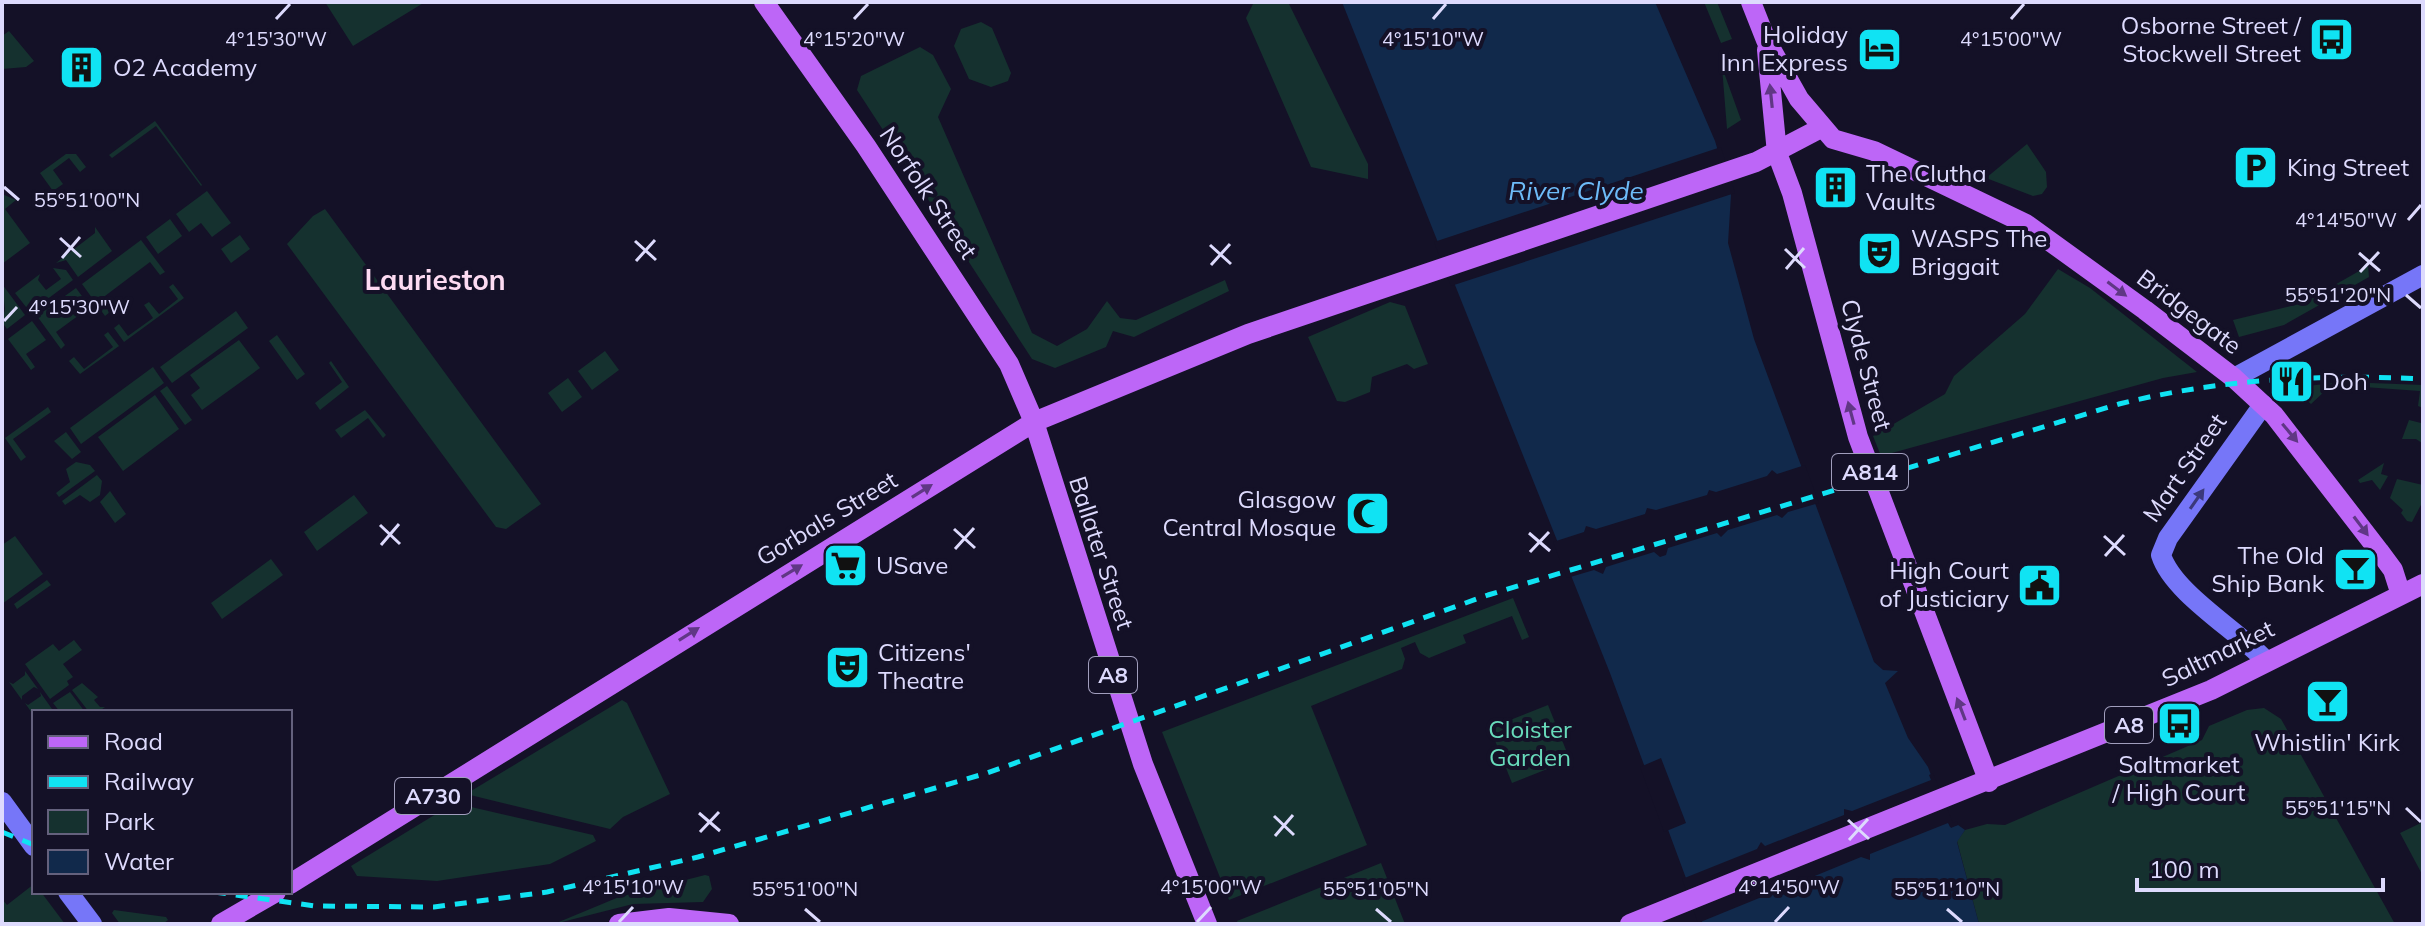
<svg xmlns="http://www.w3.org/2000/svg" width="2425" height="926" font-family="Mulish,sans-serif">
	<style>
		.green { fill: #15312f }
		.water { fill: #11294b }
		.pier { fill: #141127 }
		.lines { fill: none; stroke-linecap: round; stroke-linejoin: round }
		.secondary { stroke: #7676f8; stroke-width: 20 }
		.primary { stroke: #bd66f7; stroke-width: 20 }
		.rail { stroke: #10e3f3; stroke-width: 5; stroke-dasharray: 12 10; stroke-linecap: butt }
		.oneway { fill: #603785 }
		.oneway2 { fill: #3b397b }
		.ticks { fill: none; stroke: #dddafd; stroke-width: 3 }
		.labels { text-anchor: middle; stroke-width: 8; stroke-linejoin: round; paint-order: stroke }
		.shield { fill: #141127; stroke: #a19ebd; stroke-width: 2 }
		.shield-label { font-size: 22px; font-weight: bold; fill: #dddafd }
		.poi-label { font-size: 24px; fill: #dddafd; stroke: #141127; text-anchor: start }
		.street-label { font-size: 24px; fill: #dddafd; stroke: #141127 }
		.park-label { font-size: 24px; fill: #68dbbb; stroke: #141127 }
		.water-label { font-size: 26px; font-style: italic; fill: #6dbbf8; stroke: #141127 }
		.quarter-label { font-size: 28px; font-weight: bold; fill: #fddbf2; stroke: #141127 }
		.ticks-label { font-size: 20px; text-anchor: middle; fill: #dddafd; stroke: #141127; stroke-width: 8; stroke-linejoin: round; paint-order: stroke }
	</style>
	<rect width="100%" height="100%" fill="#141127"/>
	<path class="green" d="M325 2H425L353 46Z
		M1254 2H1288L1368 164V179L1311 167 1246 18Z
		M1704 2H1717L1732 39 1721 43Z
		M981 22 992 28 1011 73 1008 81 991 87 969 79 954 46 961 29Z
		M9 31 34 61 26 67 2 69V36Z
		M920 47 933 55 951 89 938 117 1032 333 1057 346 1087 329 1107 301 1120 318 1136 320 1225 280 1229 291 1134 337 1113 331 1106 347 1055 368 1032 359 857 90 861 76Z
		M1722 67 1741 120 1727 129Z
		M155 121 202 185 201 186 156 126 112 158 109 155Z
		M2027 144 2046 172 2047 187 2042 194 2033 196 1986 178Z
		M66 154H76L86 167 80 172 69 158 53 170 63 184 53 191 40 173Z
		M207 191 231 223 212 237 201 223 189 232 176 214Z
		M2 194 16 200 5 209 30 243 2 264Z
		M325 209 541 504 506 529 496 527 287 244 313 216Z
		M170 219 182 236 158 254 146 237Z
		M95 227 112 251 78 277 66 260 56 263 95 233Z
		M240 235 250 249 231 263 221 249Z
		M141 240 165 272 160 275 150 262 101 299 110 312 105 316 82 284Z
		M2368 266 2369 277 2284 325 2239 337 2233 320 2303 303Z
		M53 268 66 270 73 280 30 312 15 293 40 274 38 280 46 290 61 279Z
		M2058 269 2090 288 2197 372 2163 378 1881 456 1873 436 1945 394 1954 376 2025 314Z
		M2 284 25 315 7 329 2 322 5 309Z
		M173 284 184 298 124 342 114 328 119 324 128 336 153 318 144 305 149 302 159 314 178 299 169 287Z
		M76 288 90 307 56 332 65 345 61 349 37 316Z
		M1390 302 1405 306 1428 364 1414 369 1407 364 1372 377 1370 392 1345 402 1337 401 1308 337Z
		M236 311 248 328 172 383 160 367Z
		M32 321 46 340 26 354 35 367 31 370 8 339Z
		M108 332 119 346 80 374 69 361 74 357 84 369 113 347 104 335Z
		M277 335 305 374 297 380 269 341Z
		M239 340 260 368 202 410 191 395 200 388 190 375Z
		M605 351 619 370 592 390 578 371Z
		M331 361 349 387 320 410 315 403 342 382 329 363Z
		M153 367 164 383 81 444 70 428Z
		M568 378 582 397 562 412 548 393Z
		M2344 382 2423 385V408L2418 406 2420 391 2364 387 2326 390 2311 404 2304 398 2281 401 2271 390Z
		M167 386 192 420 185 425 160 391Z
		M155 395 179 429 123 471 98 437Z
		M48 407 51 412 13 439 26 457 21 461 5 438Z
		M365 410 386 435 383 438 368 418 341 438 335 430Z
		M2409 420 2421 423 2422 443 2416 439H2402Z
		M66 432 81 452 72 459 54 441Z
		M76 462 90 465 95 471 59 497 56 493 70 482 66 469Z
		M2384 463 2381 474 2388 476 2380 490 2372 480 2360 483 2358 480Z
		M97 475 102 481 100 495 90 502 80 495 65 505 62 501Z
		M2397 479 2423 485V501L2412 522 2407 521 2401 513 2403 510 2390 498Z
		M110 491 126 514 115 523 100 502Z
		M354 495 368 513 317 551 304 532Z
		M15 536 43 574 2 604V545Z
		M271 559 283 575 222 619 211 603Z
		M47 580 51 585 17 609 14 604Z
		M1513 598 1529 637 1522 640 1512 616 1463 635 1466 643 1429 658 1420 653 1415 642 1401 648 1405 659 1402 669 1311 706 1367 845 1229 900 1162 732Z
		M74 640 82 650 63 664 73 677 67 681 69 685 50 699 25 664 53 644 59 651Z
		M25 671 38 689 34 687 22 696V700L9 682 13 684 25 675Z
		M82 683 98 697 94 700 100 707H105L98 712H89L72 690Z
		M40 692 52 709 34 712V716L25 703 28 705 41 696Z
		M70 692 85 712H60L53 703Z
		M622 700 627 703 670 794 623 817 610 829 466 794Z
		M1548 705 1570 760 1512 783 1490 728Z
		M2264 708 2281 719 2395 924H1979L1957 841 1965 830 1987 824 2005 825 2202 740 2209 726 2247 710Z
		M454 803 593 835 596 841 550 864 437 881 357 876 351 866Z
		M2423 822V876L2400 833Z
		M1381 863 1405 924H1238L1237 921Z
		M705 875 709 876 712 889 703 902 633 904 554 924 619 897Z
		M34 884V892H41L65 924H2V899L7 905Z
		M114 910 166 917 168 920 163 924H120L112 913Z"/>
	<path class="water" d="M1342 2H1655L1715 141 1731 195 1728 243 1754 339 1874 662 1883 670 1898 671 1885 683 1908 738 1928 767 1950 827 1958 825 1965 830 1957 842 1979 924H1703L1610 673Z"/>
	<path class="pier" d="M1721 147 1735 193 1451 286 1434 242Z
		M1805 465 1819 503 1788 512 1782 518 1777 515 1728 530 1721 537 1717 533 1668 548 1666 555 1660 557 1654 552 1606 567 1603 574 1594 570 1567 578 1553 542 1584 532 1586 526 1596 529 1645 514 1647 508 1656 510 1707 495 1709 490 1716 492 1767 476 1772 470 1777 474Z
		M1661 758 1686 823 1664 832 1640 767Z
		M1933 773 1953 823 1957 821 1958 825 1951 828 1948 823 1870 854V860L1861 857 1783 889 1779 896 1774 892 1698 923 1682 879 1757 849 1761 842 1765 846 1844 815V809L1852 811 1931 780 1929 775Z"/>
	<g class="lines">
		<path class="secondary" d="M2234 378 2423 275
			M2263 405 2168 538 2161 555C2173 593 2237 630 2265 660
			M2 802 34 846
			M68 892 92 924"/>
		<path class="primary" d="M764 2 866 146 1009 364 1034 422 1143 764 1207 924
			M1751 2 1766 40 1799 99 1833 139 1874 151 2026 224 2145 310 2234 378 2274 415 2379 551 2393 570 2401 595
			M1767 50 1777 153 1792 193 1858 437 1989 782
			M290 884 1034 422 1248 334 1756 162 1821 128
			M221 924 276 892
			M619 924 669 918 729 924
			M1630 924 2211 690 2423 584"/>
		<path class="rail" d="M2 832 34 845
			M214 892 315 906 434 907 547 892 698 857 987 773 1488 595 2119 404C2219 379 2320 374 2423 379"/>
	</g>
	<defs><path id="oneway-solid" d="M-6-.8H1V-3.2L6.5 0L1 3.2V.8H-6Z" transform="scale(2)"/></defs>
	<g class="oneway">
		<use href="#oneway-solid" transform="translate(1771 96) rotate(-96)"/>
		<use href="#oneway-solid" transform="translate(2117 289) rotate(37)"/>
		<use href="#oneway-solid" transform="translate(1851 413) rotate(-105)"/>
		<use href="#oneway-solid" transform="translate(2290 433) rotate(50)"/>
		<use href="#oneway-solid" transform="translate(922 491) rotate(-32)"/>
		<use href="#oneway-solid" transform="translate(2361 526) rotate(53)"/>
		<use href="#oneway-solid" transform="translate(792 571) rotate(-31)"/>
		<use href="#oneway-solid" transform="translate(689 634) rotate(-32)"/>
		<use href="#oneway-solid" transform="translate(1961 709) rotate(-111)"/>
	</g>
	<use class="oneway2" href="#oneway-solid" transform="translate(2197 499) rotate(-55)"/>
	<path class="ticks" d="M276 19 290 4M854 19 868 4M1433 19 1446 4M2011 19 2024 4M4 187 19 200M2408 220 2421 205M60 238 81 257M635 241 656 260M1210 245 1231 264M1785 249 1805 268M2359 253 2380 271M62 258 80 237M636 261 655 240M1211 265 1230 244M1786 269 1804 248M2360 272 2379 252M2406 295 2421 308M4 321 17 307M380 525 400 544M954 529 975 548M1529 533 1550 551M2104 536 2125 555M381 545 399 524M955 549 974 528M1530 552 1549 532M2105 556 2124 535M2406 808 2421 822M699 813 720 831M1274 816 1294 835M1848 820 1869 839M700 832 719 812M1275 836 1293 815M1849 840 1868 819M805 909 820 922M1376 909 1391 922M1947 909 1962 922M619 922 633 907M1197 922 1211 907M1775 922 1789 907"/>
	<defs>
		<symbol id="bus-square" viewBox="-11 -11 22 22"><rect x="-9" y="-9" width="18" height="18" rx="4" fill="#10e3f3" stroke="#141127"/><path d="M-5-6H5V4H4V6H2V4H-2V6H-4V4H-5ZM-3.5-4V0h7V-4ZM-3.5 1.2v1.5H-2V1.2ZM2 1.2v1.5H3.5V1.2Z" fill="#111"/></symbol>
		<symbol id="hotel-square" viewBox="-11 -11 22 22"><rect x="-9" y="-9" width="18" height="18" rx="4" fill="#10e3f3" stroke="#141127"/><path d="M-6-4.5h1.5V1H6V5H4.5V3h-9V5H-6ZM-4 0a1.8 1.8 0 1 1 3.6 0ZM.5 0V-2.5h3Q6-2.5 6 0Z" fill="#111"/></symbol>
		<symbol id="building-square" viewBox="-11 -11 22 22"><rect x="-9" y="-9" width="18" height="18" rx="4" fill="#10e3f3" stroke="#141127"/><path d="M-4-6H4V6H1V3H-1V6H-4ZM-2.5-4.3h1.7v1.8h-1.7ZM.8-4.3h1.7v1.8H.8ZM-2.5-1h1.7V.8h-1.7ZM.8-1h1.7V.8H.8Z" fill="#111"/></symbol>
		<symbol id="parking-square" viewBox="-11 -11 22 22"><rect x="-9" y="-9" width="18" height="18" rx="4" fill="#10e3f3" stroke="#141127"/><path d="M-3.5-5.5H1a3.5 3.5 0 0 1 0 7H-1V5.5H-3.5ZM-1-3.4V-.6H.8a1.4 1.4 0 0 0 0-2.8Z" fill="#111"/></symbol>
		<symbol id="theatre-square" viewBox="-11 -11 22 22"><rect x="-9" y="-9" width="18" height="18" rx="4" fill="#10e3f3" stroke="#141127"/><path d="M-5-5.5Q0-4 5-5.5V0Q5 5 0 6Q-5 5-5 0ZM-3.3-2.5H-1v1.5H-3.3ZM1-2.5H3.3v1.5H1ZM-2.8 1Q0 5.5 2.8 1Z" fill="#111"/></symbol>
		<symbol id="restaurant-square" viewBox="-11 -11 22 22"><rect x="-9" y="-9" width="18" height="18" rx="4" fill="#10e3f3" stroke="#141127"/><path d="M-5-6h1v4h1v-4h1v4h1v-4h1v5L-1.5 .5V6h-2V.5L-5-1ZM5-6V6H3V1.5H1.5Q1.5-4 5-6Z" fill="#111"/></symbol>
		<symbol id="mosque-square" viewBox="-11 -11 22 22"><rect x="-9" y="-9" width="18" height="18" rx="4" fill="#10e3f3" stroke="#141127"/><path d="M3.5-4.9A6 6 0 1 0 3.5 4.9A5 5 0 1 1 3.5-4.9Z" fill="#111"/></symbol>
		<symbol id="supermarket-square" viewBox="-11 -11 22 22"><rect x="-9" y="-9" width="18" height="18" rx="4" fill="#10e3f3" stroke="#141127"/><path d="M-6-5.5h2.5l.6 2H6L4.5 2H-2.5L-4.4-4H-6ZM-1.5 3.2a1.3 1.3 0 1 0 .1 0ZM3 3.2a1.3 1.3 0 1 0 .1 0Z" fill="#111"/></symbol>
		<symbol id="bar-square" viewBox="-11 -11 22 22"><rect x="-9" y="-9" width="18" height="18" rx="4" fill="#10e3f3" stroke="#141127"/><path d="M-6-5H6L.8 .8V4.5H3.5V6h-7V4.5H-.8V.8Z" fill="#111"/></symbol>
		<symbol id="civic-square" viewBox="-11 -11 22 22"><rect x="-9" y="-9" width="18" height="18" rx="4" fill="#10e3f3" stroke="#141127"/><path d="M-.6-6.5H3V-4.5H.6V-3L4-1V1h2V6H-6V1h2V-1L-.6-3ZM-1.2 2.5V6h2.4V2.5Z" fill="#111"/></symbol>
	</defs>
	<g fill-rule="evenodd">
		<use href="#bus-square" x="2306" y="14" width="51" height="51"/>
		<use href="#hotel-square" x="1854" y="24" width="51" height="51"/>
		<use href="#building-square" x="56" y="42" width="51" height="51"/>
		<use href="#parking-square" x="2230" y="142" width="51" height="51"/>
		<use href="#building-square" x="1810" y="162" width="51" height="51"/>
		<use href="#theatre-square" x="1854" y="228" width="51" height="51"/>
		<use href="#restaurant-square" x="2266" y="356" width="51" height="51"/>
		<use href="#mosque-square" x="1342" y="488" width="51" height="51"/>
		<use href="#supermarket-square" x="820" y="540" width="51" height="51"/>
		<use href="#bar-square" x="2330" y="544" width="51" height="51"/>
		<use href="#civic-square" x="2014" y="560" width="51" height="51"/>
		<use href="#theatre-square" x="822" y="642" width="51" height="51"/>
		<use href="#bar-square" x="2302" y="676" width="51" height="51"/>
		<use href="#bus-square" x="2154" y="698" width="51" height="51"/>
	</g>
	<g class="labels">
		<g class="shield">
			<rect x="1832" y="454" width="76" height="36" rx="6"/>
			<rect x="1089" y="657" width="48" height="36" rx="6"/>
			<rect x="2105" y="707" width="48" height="36" rx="6"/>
			<rect x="395" y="778" width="76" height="36" rx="6"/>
		</g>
		<g class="shield-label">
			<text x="1870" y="480">A814</text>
			<text x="1113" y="683">A8</text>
			<text x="2129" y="733">A8</text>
			<text x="433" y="804">A730</text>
		</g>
		<g class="poi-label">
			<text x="2301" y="34" text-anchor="end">Osborne Street /<tspan x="2301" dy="28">Stockwell Street</tspan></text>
			<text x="1848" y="43" text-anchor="end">Holiday<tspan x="1848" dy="28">Inn Express</tspan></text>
			<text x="113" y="76">O2 Academy</text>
			<text x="2287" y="176">King Street</text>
			<text x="1866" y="182">The Clutha<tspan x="1866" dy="28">Vaults</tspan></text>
			<text x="1911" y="247">WASPS The<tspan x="1911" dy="28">Briggait</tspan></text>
			<text x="2322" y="390">Doh</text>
			<text x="1336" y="508" text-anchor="end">Glasgow<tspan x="1336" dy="28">Central Mosque</tspan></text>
			<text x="2324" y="564" text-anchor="end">The Old<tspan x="2324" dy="28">Ship Bank</tspan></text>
			<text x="876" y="574">USave</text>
			<text x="2009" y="579" text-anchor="end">High Court<tspan x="2009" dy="28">of Justiciary</tspan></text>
			<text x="878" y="661">Citizens'<tspan x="878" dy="28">Theatre</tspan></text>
			<text x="2327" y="751" text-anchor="middle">Whistlin' Kirk</text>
			<text x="2179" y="773" text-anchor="middle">Saltmarket<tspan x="2179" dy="28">/ High Court</tspan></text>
		</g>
		<g class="street-label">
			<text transform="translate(928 193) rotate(56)" y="8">Norfolk Street</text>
			<text transform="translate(2189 312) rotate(37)" y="8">Bridgegate</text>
			<text transform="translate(1866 365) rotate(75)" y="8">Clyde Street</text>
			<text transform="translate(2185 468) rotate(-55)" y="8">Mart Street</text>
			<text transform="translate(827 519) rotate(-31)" y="8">Gorbals Street</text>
			<text transform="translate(1101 553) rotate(72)" y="8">Ballater Street</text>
			<text transform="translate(2218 654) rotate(-26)" y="8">Saltmarket</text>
		</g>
		<g class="park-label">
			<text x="1530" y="738">Cloister<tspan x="1530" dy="28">Garden</tspan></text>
		</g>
		<g class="water-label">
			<text x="1576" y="200">River Clyde</text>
		</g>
		<g class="quarter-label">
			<text x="435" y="290">Laurieston</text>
		</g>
	</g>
	<g class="ticks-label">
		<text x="276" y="46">4°15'30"W</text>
		<text x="854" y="46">4°15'20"W</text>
		<text x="1433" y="46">4°15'10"W</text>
		<text x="2011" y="46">4°15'00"W</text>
		<text x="87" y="207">55°51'00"N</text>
		<text x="2346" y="227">4°14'50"W</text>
		<text x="2338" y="302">55°51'20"N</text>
		<text x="79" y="314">4°15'30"W</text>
		<text x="2338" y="815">55°51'15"N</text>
		<text x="633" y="894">4°15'10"W</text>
		<text x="1211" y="894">4°15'00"W</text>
		<text x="1789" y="894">4°14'50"W</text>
		<text x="805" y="896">55°51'00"N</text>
		<text x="1376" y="896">55°51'05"N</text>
		<text x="1947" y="896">55°51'10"N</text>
	</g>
	<rect width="2425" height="926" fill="none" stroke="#dddafd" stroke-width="8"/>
	<rect x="32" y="710" width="260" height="184" fill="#141127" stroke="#64617d" stroke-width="2"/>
	<rect x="48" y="736" width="40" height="12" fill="#bd66f7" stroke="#64617d" stroke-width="2"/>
	<text x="104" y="750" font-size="24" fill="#dddafd">Road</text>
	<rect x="48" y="776" width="40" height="12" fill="#10e3f3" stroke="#64617d" stroke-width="2"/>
	<text x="104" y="790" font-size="24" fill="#dddafd">Railway</text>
	<rect x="48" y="810" width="40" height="24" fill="#15312f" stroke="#64617d" stroke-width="2"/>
	<text x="104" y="830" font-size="24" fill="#dddafd">Park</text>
	<rect x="48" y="850" width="40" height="24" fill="#11294b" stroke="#64617d" stroke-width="2"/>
	<text x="104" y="870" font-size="24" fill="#dddafd">Water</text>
	<path d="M2137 878v12h246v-12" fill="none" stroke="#dddafd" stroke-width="4"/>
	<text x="2149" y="878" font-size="24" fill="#dddafd" stroke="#141127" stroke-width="6" paint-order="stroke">100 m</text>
</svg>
